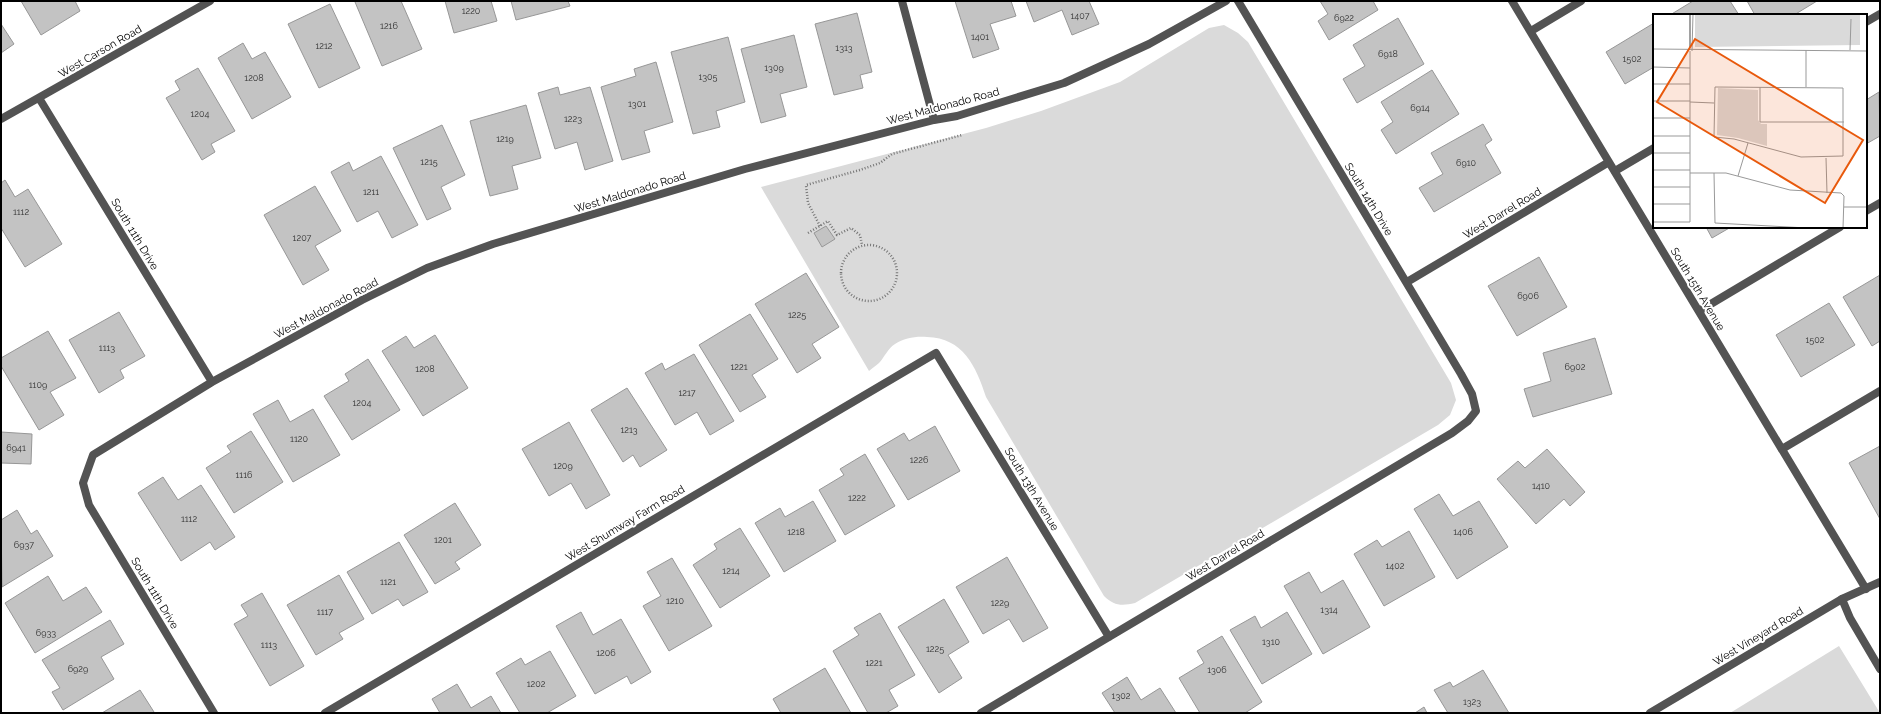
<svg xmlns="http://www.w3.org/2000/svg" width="1881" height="714" font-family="Raleway,sans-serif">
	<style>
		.green { fill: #dadada }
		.building { fill: #c3c3c3; stroke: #979797 }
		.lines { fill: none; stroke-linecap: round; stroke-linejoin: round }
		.path { stroke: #757575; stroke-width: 2.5; stroke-dasharray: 1 2; stroke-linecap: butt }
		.service { stroke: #535353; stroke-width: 8 }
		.minor { stroke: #535353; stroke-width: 8 }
		.tertiary { stroke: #535353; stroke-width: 8 }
		.labels { text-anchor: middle; stroke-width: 4; stroke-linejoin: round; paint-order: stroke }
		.number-label { font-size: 9px; fill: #313131 }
		.street-label { font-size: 11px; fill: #000; stroke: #fff }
		.inset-river { fill: none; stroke: #a1a1a1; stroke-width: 2 }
		.inset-road { fill: none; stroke: #999; stroke-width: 1 }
		.view { fill: #e8590c; fill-opacity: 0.15; stroke: #e8590c; stroke-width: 2 }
		.inset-edge { fill: none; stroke: #000; stroke-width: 2 }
	</style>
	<rect width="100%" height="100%" fill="#fff"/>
	<path class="green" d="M1224 25 1238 33 1248 42 1451 383 1456 400 1450 415 1438 425 1135 603C1122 606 1114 606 1104 596L986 397C976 366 963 338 927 337 916 336 904 338 895 344 888 348 884 358 879 363 876 366 872 368 869 371L761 187 986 128 1041 111 1120 82 1209 28Z
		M1839 646 1880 713H1730Z"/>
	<path class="building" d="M21 1H75L80 11 41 35Z
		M358 1H401L422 49 382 66 355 2Z
		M445 1H491L497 21 454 33Z
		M511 1H568L570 6 516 20Z
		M955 1H1011L1016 16 990 24 999 49 973 58Z
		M1026 1H1089L1099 24 1072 35 1062 10 1034 22Z
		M1320 1H1373L1378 10 1329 40 1318 21 1328 14Z
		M1693 1H1730L1739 15H1670Z
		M1747 1H1817L1794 15H1755Z
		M330 4 360 68 319 88 288 24Z
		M857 13 872 72 860 75 863 88 834 95 815 24Z
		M1398 18 1424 64 1357 103 1343 79 1365 66 1353 45Z
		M1654 23V67L1625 84 1606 52Z
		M1 24 14 44 1 53Z
		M794 35 807 87 780 94 786 116 761 123 741 49Z
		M728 37 745 102 716 111 720 127 693 134 671 52Z
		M243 43 252 59 265 52 291 97 252 119 218 58Z
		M656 62 673 122 644 131 650 152 622 160 601 87 636 76 634 69Z
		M198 68 235 131 211 144 215 152 202 160 166 98 180 90 175 81Z
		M1432 70 1459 114 1396 154 1381 130 1393 122 1381 102Z
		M558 87 560 95 590 87 613 161 585 170 577 142 555 149 538 93Z
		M1879 92 1880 136 1866 144V100Z
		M526 105 541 158 512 166 518 189 490 196 470 121Z
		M1483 124 1492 140 1485 145 1501 173 1434 212 1419 188 1443 174 1431 153Z
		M442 125 465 175 441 187 451 209 427 220 393 148Z
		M381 156 418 225 392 238 378 211 357 222 331 172 349 162 353 171Z
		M5 180 15 197 28 189 62 244 25 267 1 228V183Z
		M315 186 341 231 315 246 329 270 303 285 264 215Z
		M826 226 835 239 822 247 814 233Z
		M1706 227H1731L1712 238Z
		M1539 257 1567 307 1517 336 1488 286Z
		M806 273 839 327 812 344 821 358 797 373 755 304Z
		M1880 275V341L1872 346 1843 297Z
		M1829 303 1855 345 1801 377 1776 335Z
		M119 312 145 356 120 370 124 378 99 393 69 340Z
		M750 314 778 359 752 375 766 397 740 412 699 345Z
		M48 331 76 378 50 392 64 415 39 430 1 366V358Z
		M435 335 468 388 423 416 382 351 406 336 414 348Z
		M1595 338 1612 394 1533 417 1524 389 1551 381 1543 353Z
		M694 354 734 421 710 435 697 412 675 425 645 373 662 363 665 370Z
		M368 359 400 410 352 440 324 396 349 381 345 374Z
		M627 388 667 450 640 467 633 455 623 462 591 410Z
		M278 400 290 422 313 409 340 455 293 482 253 414Z
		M569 422 610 495 586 509 571 483 549 496 522 449Z
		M935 426 960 471 908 500 877 449 904 433 909 441Z
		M251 431 283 482 234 513 206 468 231 452 227 446Z
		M1 432 32 434 31 464 1 463Z
		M1880 446V519L1849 463Z
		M1547 449 1585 492 1570 506 1564 499 1536 524 1497 479 1518 461 1525 468Z
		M865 454 895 506 845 535 819 490 844 475 840 469Z
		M163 477 178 500 201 485 235 537 215 550 210 542 181 561 138 493Z
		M1439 494 1453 516 1479 501 1508 547 1457 579 1414 509Z
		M813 501 836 541 784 572 755 523 780 508 785 517Z
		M455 503 481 545 455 562 460 569 435 584 404 535Z
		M17 510 31 534 37 530 53 556 2 587 1 520Z
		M740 528 770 576 720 608 693 565 717 549 714 544Z
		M1409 531 1435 577 1384 606 1354 554 1377 540 1382 547Z
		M399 542 428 592 403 606 398 599 372 614 347 572Z
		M1007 557 1048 628 1023 642 1009 619 983 634 956 587Z
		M672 558 712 626 669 651 643 606 661 596 647 572Z
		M1309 572 1321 593 1343 580 1370 627 1323 654 1284 586Z
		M339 575 364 619 339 633 343 639 316 655 287 605Z
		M48 576 63 601 86 587 102 612 35 653 5 603Z
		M262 593 304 666 270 686 234 624 248 616 241 605Z
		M944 599 969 642 948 655 962 678 939 693 898 627Z
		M581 612 593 635 621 619 651 672 631 684 627 676 595 694 556 626Z
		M1287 612 1312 654 1262 684 1230 630 1255 616 1261 628Z
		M880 613 915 675 889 690 898 706 886 713H868L833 651 859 635 854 628Z
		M110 620 124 644 101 657 114 679 63 710 52 692 60 688 42 660Z
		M1222 636 1262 702 1245 713H1200L1179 678 1204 663 1197 651Z
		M550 651 576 696 547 713H520L496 673 521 658 525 665Z
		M825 668 851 713H781L773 699Z
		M1483 670 1509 713H1448L1434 690 1450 682 1453 687Z
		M1127 677 1141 700 1160 688 1176 713H1115L1102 693Z
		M457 684 471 708 491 696 501 713H440L432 699Z
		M140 690 154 712 153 713H102Z
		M1424 707 1427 713H1415Z"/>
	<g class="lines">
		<path class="path" d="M820 226 808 203 806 185 860 170 880 163 892 154 962 135
			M808 233 828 221 837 235 851 228 860 235 862 245
			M841 273a28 28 0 1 1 56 0a28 28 0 1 1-56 0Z"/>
		<path class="service" d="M1866 22 1880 14
			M1615 171 1654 148
			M1782 449 1880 391"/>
		<path class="minor" d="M902 1 934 120
			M1512 1 1866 589
			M1531 31 1581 1
			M39 98 212 382
			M1 119 210 1
			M1866 211 1880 203
			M1407 282 1609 162
			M1699 311 1840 227
			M214 713 89 505 83 483 93 455 212 382 362 300 427 268 493 244 745 169 934 120 957 116 1064 83 1149 44 1226 1
			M325 713 936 353 1109 637
			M981 713 1452 433 1468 421 1476 411 1472 394 1461 374 1238 1
			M1650 713 1842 599"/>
		<path class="tertiary" d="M1880 582 1842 599 1850 618 1880 669"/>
	</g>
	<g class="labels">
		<g class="number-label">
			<text x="471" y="14">1220</text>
			<text x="1080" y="19">1407</text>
			<text x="1344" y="21">6922</text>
			<text x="389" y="29">1216</text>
			<text x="980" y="40">1401</text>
			<text x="324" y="49">1212</text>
			<text x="844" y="51">1313</text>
			<text x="1388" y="57">6918</text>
			<text x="1632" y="62">1502</text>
			<text x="774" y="71">1309</text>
			<text x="708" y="80">1305</text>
			<text x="254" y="81">1208</text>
			<text x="637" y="107">1301</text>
			<text x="1420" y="111">6914</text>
			<text x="200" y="117">1204</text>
			<text x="573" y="122">1223</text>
			<text x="505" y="142">1219</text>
			<text x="429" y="165">1215</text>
			<text x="1466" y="166">6910</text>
			<text x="371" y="195">1211</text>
			<text x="21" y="215">1112</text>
			<text x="302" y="241">1207</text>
			<text x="1528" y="299">6906</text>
			<text x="797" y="318">1225</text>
			<text x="1815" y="343">1502</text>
			<text x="107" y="351">1113</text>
			<text x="739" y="370">1221</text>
			<text x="1575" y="370">6902</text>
			<text x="425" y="372">1208</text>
			<text x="38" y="388">1109</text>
			<text x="687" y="396">1217</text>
			<text x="362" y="406">1204</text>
			<text x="629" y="433">1213</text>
			<text x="299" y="442">1120</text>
			<text x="16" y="451">6941</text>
			<text x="919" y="463">1226</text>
			<text x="563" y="469">1209</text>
			<text x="244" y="478">1116</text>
			<text x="1541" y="489">1410</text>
			<text x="857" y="501">1222</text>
			<text x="189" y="522">1112</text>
			<text x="796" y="535">1218</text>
			<text x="1463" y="535">1406</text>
			<text x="443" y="543">1201</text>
			<text x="24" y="548">6937</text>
			<text x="1395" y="569">1402</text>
			<text x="731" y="574">1214</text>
			<text x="388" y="585">1121</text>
			<text x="675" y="604">1210</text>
			<text x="1000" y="606">1229</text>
			<text x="1329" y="613">1314</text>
			<text x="325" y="615">1117</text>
			<text x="46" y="636">6933</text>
			<text x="1271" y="645">1310</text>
			<text x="269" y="648">1113</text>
			<text x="935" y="652">1225</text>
			<text x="606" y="656">1206</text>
			<text x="874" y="666">1221</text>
			<text x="78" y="672">6929</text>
			<text x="1217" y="673">1306</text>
			<text x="536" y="687">1202</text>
			<text x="1121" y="699">1302</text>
			<text x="1472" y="705">1323</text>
		</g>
		<g class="street-label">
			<text transform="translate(100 51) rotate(-30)" y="4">West Carson Road</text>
			<text transform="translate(943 106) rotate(-15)" y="4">West Maldonado Road</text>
			<text transform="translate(630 192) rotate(-17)" y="4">West Maldonado Road</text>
			<text transform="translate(1369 199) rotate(59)" y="4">South 14th Drive</text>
			<text transform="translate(1502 213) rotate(-31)" y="4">West Darrel Road</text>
			<text transform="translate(135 234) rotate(59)" y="4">South 11th Drive</text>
			<text transform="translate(1698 289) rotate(59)" y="4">South 15th Avenue</text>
			<text transform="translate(326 308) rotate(-28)" y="4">West Maldonado Road</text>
			<text transform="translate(1032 489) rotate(59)" y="4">South 13th Avenue</text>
			<text transform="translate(625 523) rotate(-31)" y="4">West Shumway Farm Road</text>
			<text transform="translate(1225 555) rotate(-31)" y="4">West Darrel Road</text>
			<text transform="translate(155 593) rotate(59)" y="4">South 11th Drive</text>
			<text transform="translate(1758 636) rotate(-31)" y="4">West Vineyard Road</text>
		</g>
	</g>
	<g transform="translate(1653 14)">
		<rect width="214" height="214" fill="#fff"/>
		<path d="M42 0H207V31L42 33ZM65 74 105 76V106L108 110H114V132L85 124 64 121Z" fill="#dadada"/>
		<path class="inset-river" d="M37 0V33"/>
		<path class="inset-road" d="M0 35 214 37M153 36V73M197 36 198 5M39 37 40 0M0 53 37 54M0 70H37M62 73 190 74V142L148 143 81 125 61 123ZM107 73V108H191M0 87H37M37 88 61 89M0 104H37M0 122H37M0 139H37M173 144 174 179M0 156H37M37 159H73L137 176 188 179 191 182 190 214M61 159 62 209 154 214M85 162 95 129M0 173H37M0 190H37M191 193H214M0 208H37V37"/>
		<path class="view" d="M42 25 210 126 172 189 4 88Z"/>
		<rect width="214" height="214" class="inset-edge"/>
	</g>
	<rect width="1881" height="714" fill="none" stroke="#000000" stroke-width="4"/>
</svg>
